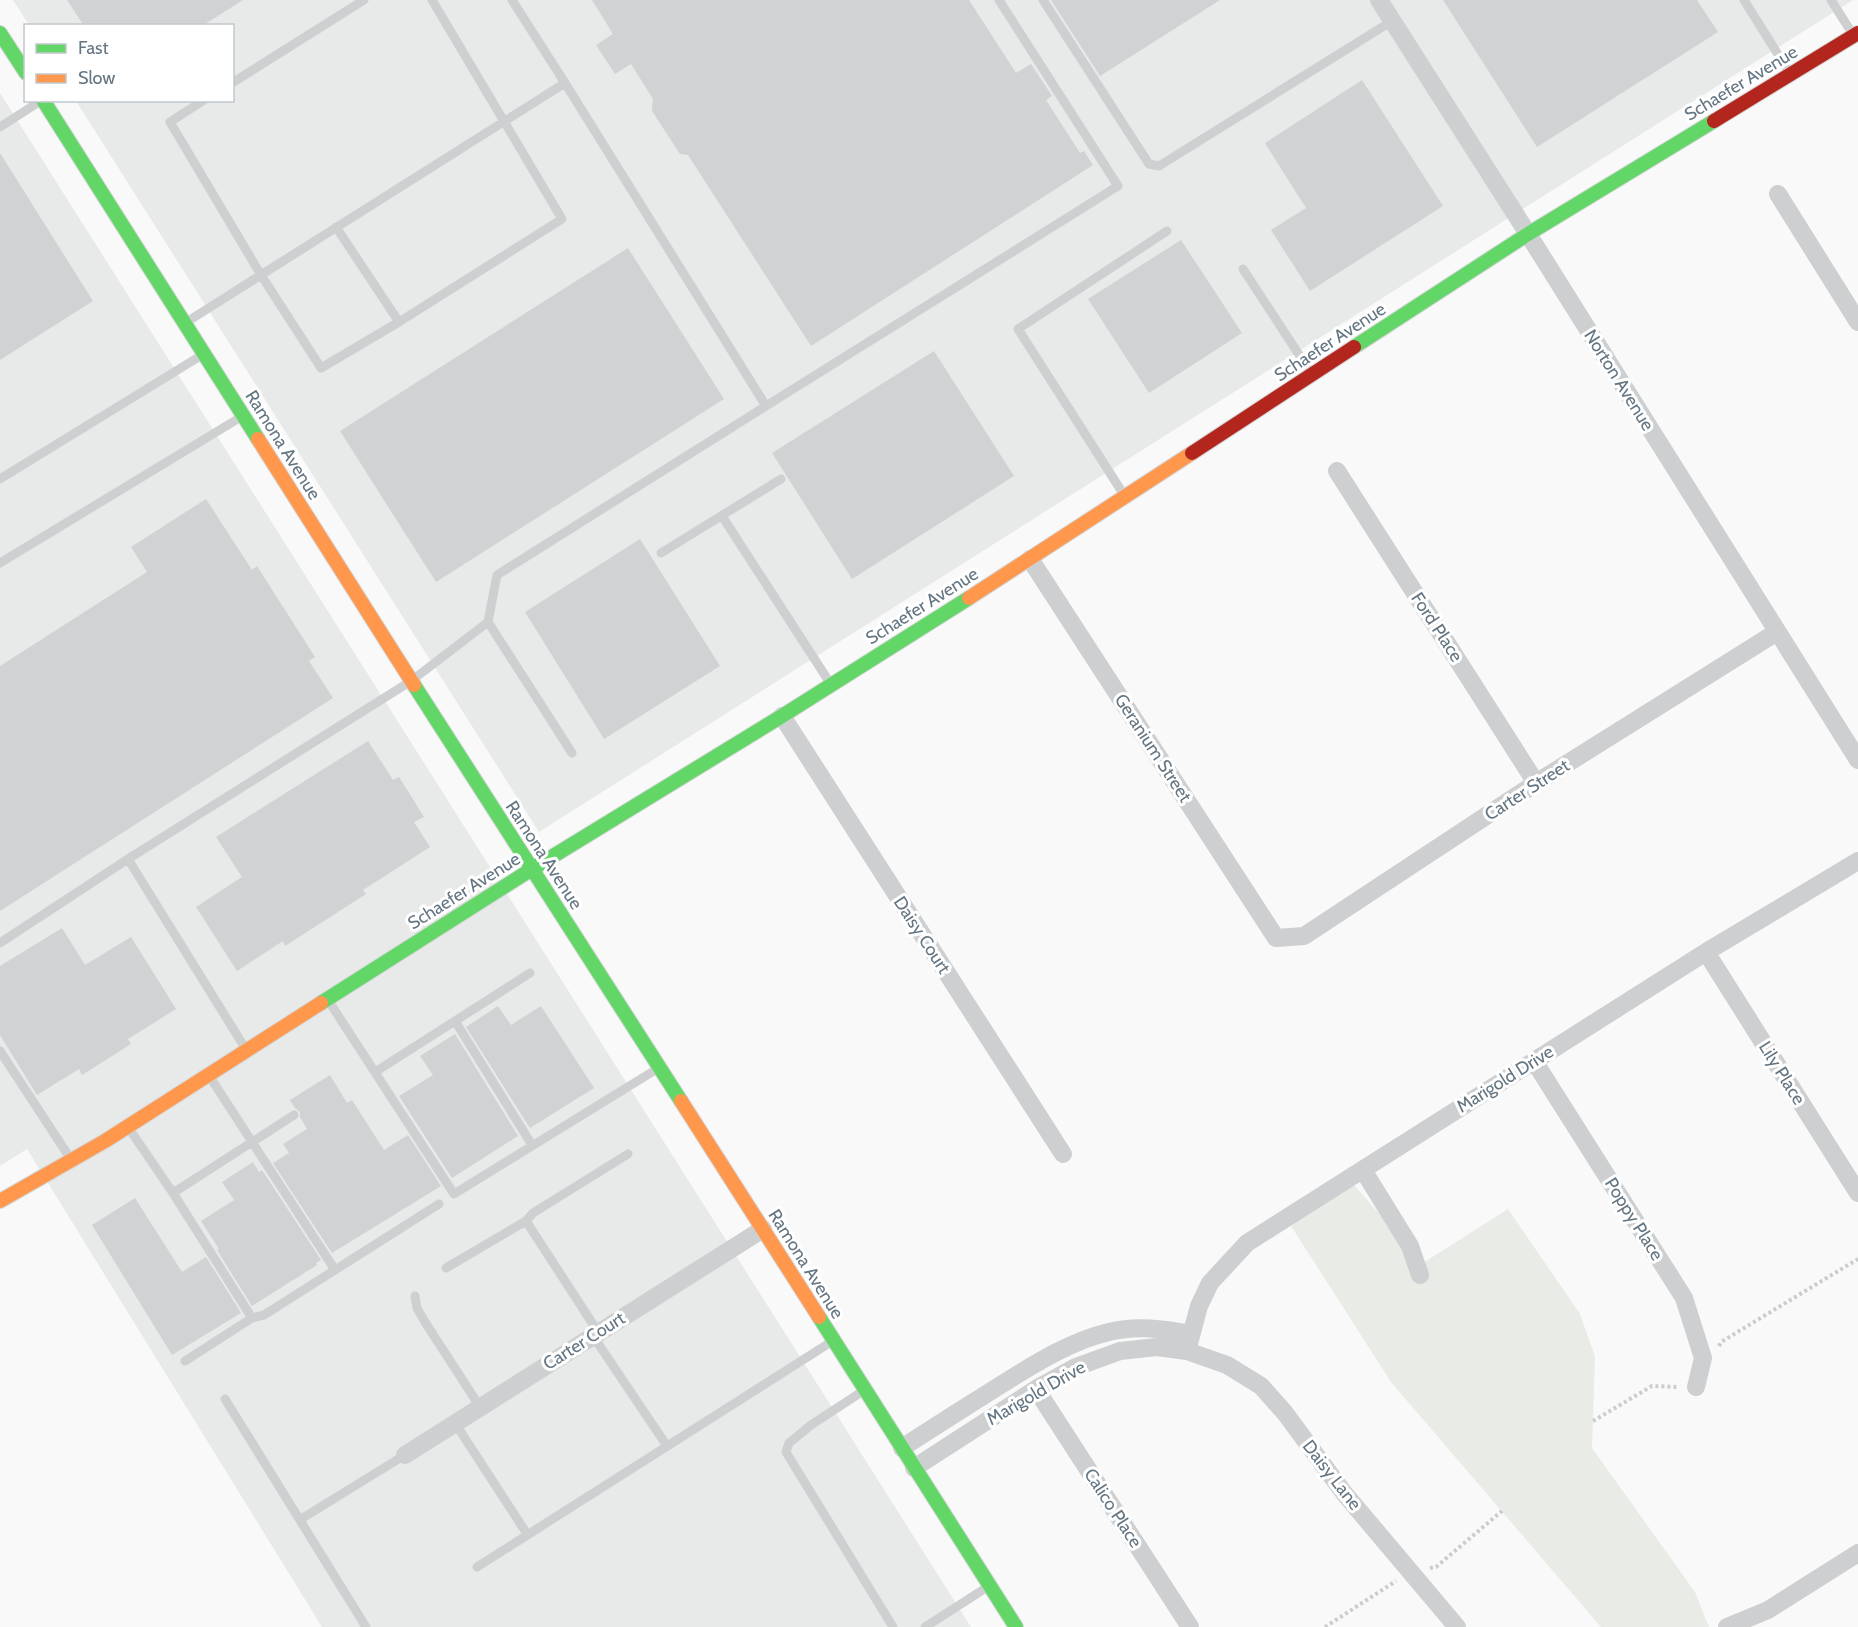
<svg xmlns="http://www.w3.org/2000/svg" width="1858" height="1627" font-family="Cabin,sans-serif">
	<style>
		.built { fill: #e8e9e9 }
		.green { fill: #e8ebe6 }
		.building { fill: #d0d2d3 }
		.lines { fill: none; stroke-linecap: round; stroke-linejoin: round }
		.fast-casing { stroke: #d5d6d7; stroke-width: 16 }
		.slow-casing { stroke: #d5d6d7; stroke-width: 16 }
		.jam-casing { stroke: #d5d6d7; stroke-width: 16 }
		.path { stroke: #cbcccd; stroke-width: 4; stroke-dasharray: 3 3; stroke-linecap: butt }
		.lane { stroke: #cecfd0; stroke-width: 9 }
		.street { stroke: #cecfd0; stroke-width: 18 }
		.fast { stroke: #63d668; stroke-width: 14 }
		.slow { stroke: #ff974d; stroke-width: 14 }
		.jam { stroke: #b3261e; stroke-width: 14 }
		.labels { text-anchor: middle; stroke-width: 6; stroke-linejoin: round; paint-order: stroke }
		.street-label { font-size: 18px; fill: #657683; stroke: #fff }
	</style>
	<rect width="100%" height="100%" fill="#f9f9f9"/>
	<path class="built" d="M13 0H1853L539 832 76 101 232 100V26L29 25Z
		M0 93 971 1627H322L27 1149 0 1166Z"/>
	<path class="green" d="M1354 1185 1423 1263 1508 1209 1580 1314 1595 1357 1592 1448 1695 1592 1709 1627H1601L1391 1382 1291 1226Z"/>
	<path class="building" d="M67 0H243L202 26H84Z
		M592 0H969L1016 73 1031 64 1052 96 1046 100 1080 153 1084 151 1093 165 811 346 688 155 680 154 652 111 653 99 631 64 615 74 596 45 613 34Z
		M1051 0H1220L1100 76Z
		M1443 0H1697L1718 32 1537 147Z
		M1362 80 1443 206 1310 291 1271 230 1306 208 1265 143Z
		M0 153 93 301 0 360Z
		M1181 240 1242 333 1149 393 1088 299Z
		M628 248 724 399 436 582 340 431Z
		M934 351 1014 476 852 579 772 453Z
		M206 499 252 570 257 566 315 657 309 661 333 698 0 911V666L147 572 131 547Z
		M640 539 720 666 604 739 525 612Z
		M368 741 393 780 399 777 424 817 414 822 430 847 363 890 366 894 285 946 283 941 237 971 196 907 242 877 216 837Z
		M62 928 85 965 131 937 176 1009 128 1039 131 1044 82 1075 79 1069 37 1095 0 1035V966Z
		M498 1006 511 1025 541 1006 594 1088 530 1128 466 1027Z
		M455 1034 518 1136 452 1178 399 1096 433 1075 420 1056Z
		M330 1075 347 1103 352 1100 384 1150 408 1135 441 1186 332 1253 273 1163 289 1153 283 1144 307 1129 300 1117V1112L295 1108 290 1100Z
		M253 1162 259 1172 262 1170 321 1260 316 1263 317 1265 252 1306 217 1250 219 1249 201 1221 234 1200 222 1182Z
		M135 1198 182 1272 206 1257 241 1313 172 1355 92 1225Z"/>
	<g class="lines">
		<defs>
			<path id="fast" d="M0 33 26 73
				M43 100 258 439
				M1354 347 1528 234 1714 121
				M414 685 681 1101
				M321 1003 532 869 782 716 969 598
				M819 1317 1016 1627"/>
			<path id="slow" d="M258 439 414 685
				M969 598 1192 453
				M681 1101 819 1317
				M0 1201 105 1141 321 1003"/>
			<path id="jam" d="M1714 121 1858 33
				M1192 453 1354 347"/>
		</defs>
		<use href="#fast" class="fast-casing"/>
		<use href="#slow" class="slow-casing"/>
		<use href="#jam" class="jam-casing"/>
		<path class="path" d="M1719 1346 1721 1342 1858 1259
			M1593 1421 1652 1386 1679 1387
			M1430 1568 1436 1567 1502 1511
			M1325 1627 1396 1581"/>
		<path class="lane" d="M512 0 565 83
			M1043 0 1149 164 1159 166 1392 21
			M1744 0 1789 72
			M1831 0 1852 33
			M232 83 364 0
			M204 100 170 122 261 275 321 368 399 322
			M0 127 42 100
			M336 227 399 322 562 219 432 0
			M1243 269 1311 373
			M766 406 1118 186 999 0
			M0 479 202 355
			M1124 495 1018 329 1167 231
			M722 516 830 683
			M661 553 781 479
			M0 563 241 417
			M488 622 572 753
			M128 859 245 1048
			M0 943 128 859 411 681 488 622 497 575 766 406 565 83 185 323
			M328 1000 454 1194 657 1069
			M455 1021 530 973
			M0 1051 70 1158
			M375 1072 455 1021 532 1145
			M128 1127 173 1193 252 1318
			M173 1193 294 1115
			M526 1221 598 1332
			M446 1268 526 1221 533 1213 628 1154
			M335 1270 439 1204
			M415 1296 417 1308 425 1322 480 1407
			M593 1336 667 1446
			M185 1361 252 1318 264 1315 335 1270 210 1077
			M863 1391 811 1425 789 1443 786 1452 893 1627
			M225 1399 366 1627
			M455 1423 527 1534
			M301 1519 405 1455
			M477 1567 831 1342
			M925 1627 989 1586"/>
		<path class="street" d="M1379 0 1528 234 1858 760
			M1778 194 1858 322
			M1337 471 1536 783
			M1030 559 1276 938 1304 936 1536 783 1777 632
			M782 716 1063 1154
			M1706 952 1858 1193
			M1534 1061 1684 1298 1703 1358 1696 1387
			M1363 1170 1410 1246 1420 1275
			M1187 1351 1199 1306 1210 1283 1247 1243 1706 952 1858 861
			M1036 1389 1190 1627
			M902 1448C934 1427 966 1407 999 1386 1033 1365 1070 1341 1109 1332 1137 1325 1164 1329 1191 1334
			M405 1455 763 1229
			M914 1468 1036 1389 1076 1367 1120 1351 1157 1347 1187 1351 1227 1365 1261 1386 1285 1413 1344 1493 1457 1627
			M1727 1627 1768 1610 1858 1553"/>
		<use href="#fast" class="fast"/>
		<use href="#slow" class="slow"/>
		<use href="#jam" class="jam"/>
	</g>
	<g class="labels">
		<g class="street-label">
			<text transform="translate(1741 83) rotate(-31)" y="6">Schaefer Avenue</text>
			<text transform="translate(1330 342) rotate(-33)" y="6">Schaefer Avenue</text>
			<text transform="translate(1619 380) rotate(58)" y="6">Norton Avenue</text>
			<text transform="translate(283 445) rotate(58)" y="6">Ramona Avenue</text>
			<text transform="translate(922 606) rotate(-32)" y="6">Schaefer Avenue</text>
			<text transform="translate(1437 627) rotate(57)" y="6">Ford Place</text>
			<text transform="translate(1153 748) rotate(57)" y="6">Geranium Street</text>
			<text transform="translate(1527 790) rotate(-33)" y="6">Carter Street</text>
			<text transform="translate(544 855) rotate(57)" y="6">Ramona Avenue</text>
			<text transform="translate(464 891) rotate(-32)" y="6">Schaefer Avenue</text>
			<text transform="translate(922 935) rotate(57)" y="6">Daisy Court</text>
			<text transform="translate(1782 1073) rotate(58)" y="6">Lily Place</text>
			<text transform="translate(1505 1079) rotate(-32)" y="6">Marigold Drive</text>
			<text transform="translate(1634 1219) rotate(58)" y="6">Poppy Place</text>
			<text transform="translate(806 1264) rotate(58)" y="6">Ramona Avenue</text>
			<text transform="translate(584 1341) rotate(-32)" y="6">Carter Court</text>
			<text transform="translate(1036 1393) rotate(-30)" y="6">Marigold Drive</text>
			<text transform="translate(1332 1475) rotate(52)" y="6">Daisy Lane</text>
			<text transform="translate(1113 1508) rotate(57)" y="6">Calico Place</text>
		</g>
	</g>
	<rect x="24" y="24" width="210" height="78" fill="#ffffff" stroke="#c1c8cd" stroke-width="1.5"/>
	<rect x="36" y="44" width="30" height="9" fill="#63d668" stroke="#c1c8cd" stroke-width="1.5"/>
	<text x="78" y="54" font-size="18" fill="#657683">Fast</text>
	<rect x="36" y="74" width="30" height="9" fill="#ff974d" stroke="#c1c8cd" stroke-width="1.5"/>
	<text x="78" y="84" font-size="18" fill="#657683">Slow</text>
</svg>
